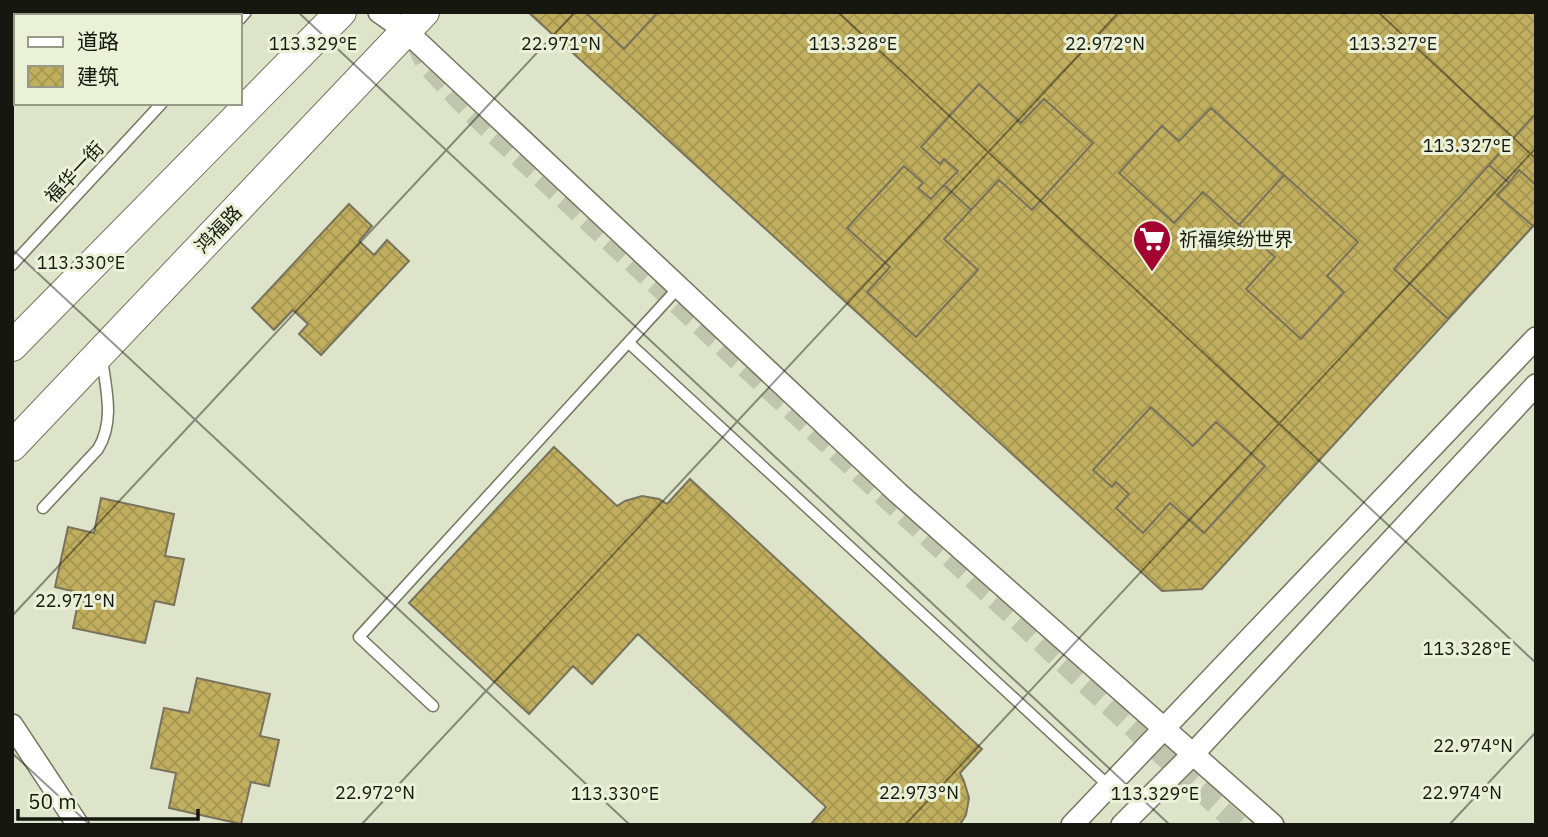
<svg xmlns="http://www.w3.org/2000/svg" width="1548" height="837" font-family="'IBM Plex Sans','Noto Sans SC',sans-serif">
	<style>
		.building { fill: url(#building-cross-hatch); stroke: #79735c; stroke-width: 2 }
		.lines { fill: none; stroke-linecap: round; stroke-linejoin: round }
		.street-tunnel { stroke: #c0c5ae; stroke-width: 21; stroke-dasharray: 21 10; stroke-linecap: butt }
		.lane-casing { stroke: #72775f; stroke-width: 13 }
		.street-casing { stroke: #72775f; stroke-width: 24 }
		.secondary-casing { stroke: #72775f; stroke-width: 32 }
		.lane { stroke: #fff; stroke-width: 10 }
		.street { stroke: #fff; stroke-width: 21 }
		.secondary { stroke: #fff; stroke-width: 30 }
		.ticks { fill: none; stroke: #16180f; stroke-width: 2; stroke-opacity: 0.45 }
		.labels { text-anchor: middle; stroke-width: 6; stroke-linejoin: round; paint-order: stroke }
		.street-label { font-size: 19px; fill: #16180f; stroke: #ebf1d7 }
		.poi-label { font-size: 19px; fill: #16180f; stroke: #ebf1d7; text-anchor: start }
		.ticks-label { font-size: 18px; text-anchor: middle; fill: #16180f; stroke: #ebf1d7; stroke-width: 6; stroke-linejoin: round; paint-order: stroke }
	</style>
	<defs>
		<pattern id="building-cross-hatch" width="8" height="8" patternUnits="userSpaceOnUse" patternTransform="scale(1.75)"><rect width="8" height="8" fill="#c1af5f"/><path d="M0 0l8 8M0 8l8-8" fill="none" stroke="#a59651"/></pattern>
	</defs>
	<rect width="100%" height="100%" fill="#dee4ca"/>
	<path class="building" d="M528 12H1536V223L1202 589 1162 591Z
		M585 12H658L624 49Z
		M979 84 1021 123 1044 99 1093 143 1032 210 999 180 971 210 944 185 958 171 944 159 940 164 921 147Z
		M1211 108 1284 175 1239 225 1203 192 1174 223 1119 173 1162 126 1179 141Z
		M1536 113V185L1519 170 1509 183 1489 165Z
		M1489 165 1509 183 1497 195 1533 226 1448 319 1394 269Z
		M904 166 923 183 918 188 931 199 944 185 971 210 944 239 978 270 916 337 867 292 890 267 847 228Z
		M1284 175 1358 242 1327 276 1344 292 1301 339 1246 289 1275 257 1239 225Z
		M349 204 372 226 359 241 374 255 387 240 409 261 321 355 299 334 308 324 293 310 274 330 252 308Z
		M1151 407 1193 446 1216 422 1265 466 1204 533 1170 503 1143 533 1116 508 1129 494 1116 482 1112 487 1093 470Z
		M554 447 617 506 625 501 642 496 659 499 667 504 690 479 982 749 960 773 964 781 969 798 966 815 961 823 963 825H810L826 807 638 634 592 684 573 666 529 714 409 603Z
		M101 498 174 514 165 556 184 559 174 605 155 601 145 643 73 628 80 593 55 587 68 527 94 533Z
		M197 678 270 694 260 736 279 740 269 786 251 782 241 824 169 808 176 773 151 768 164 708 189 713Z"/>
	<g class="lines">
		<path class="street-tunnel" d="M416 42 426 64 472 113 1238 825"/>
		<defs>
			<path id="lane" d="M39 16 43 12
				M240 19 246 12
				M12 45 16 41
				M12 265 162 103
				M629 343 1109 786
				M43 508 98 449C115 421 106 389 102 359
				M433 706 359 637 679 287"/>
			<path id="street" d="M379 12 406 31 898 493 1273 825
				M12 725 78 825
				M1072 825 1536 338
				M1122 825 1192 755 1536 385"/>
			<path id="secondary" d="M12 346 341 12
				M12 446 424 12"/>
		</defs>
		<use href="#lane" class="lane-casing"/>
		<use href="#street" class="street-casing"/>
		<use href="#secondary" class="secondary-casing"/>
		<use href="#lane" class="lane"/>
		<use href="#street" class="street"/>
		<use href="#secondary" class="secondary"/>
	</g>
	<path class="ticks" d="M298 12 1170 825M838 12 1536 663M1378 12 1536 159M28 16 31 12M12 33 16 29M12 249 630 825M12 616 575 12M12 753 90 825M361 825 1119 12M905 825 1536 148M1449 825 1536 732"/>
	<defs>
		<symbol id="supermarket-pin" viewBox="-11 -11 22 30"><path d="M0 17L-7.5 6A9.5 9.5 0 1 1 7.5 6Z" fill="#a20330" stroke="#ebf1d7"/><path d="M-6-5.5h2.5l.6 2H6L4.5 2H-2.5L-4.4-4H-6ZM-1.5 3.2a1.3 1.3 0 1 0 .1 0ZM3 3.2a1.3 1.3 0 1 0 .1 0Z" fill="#fff"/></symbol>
	</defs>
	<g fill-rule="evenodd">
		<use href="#supermarket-pin" x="1130" y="217" width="44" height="60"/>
	</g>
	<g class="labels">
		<g class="street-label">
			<text transform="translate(74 172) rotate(-47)" y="7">福华一街</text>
			<text transform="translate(218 229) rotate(-46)" y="7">鸿福路</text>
		</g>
		<g class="poi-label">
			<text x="1179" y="246">祈福缤纷世界</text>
		</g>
	</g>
	<g class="ticks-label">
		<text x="313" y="50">113.329°E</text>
		<text x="853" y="50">113.328°E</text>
		<text x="1393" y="50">113.327°E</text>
		<text x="561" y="50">22.971°N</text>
		<text x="1105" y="50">22.972°N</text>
		<text x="1467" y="152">113.327°E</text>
		<text x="81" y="269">113.330°E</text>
		<text x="75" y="607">22.971°N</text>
		<text x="1467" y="655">113.328°E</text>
		<text x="1473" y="752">22.974°N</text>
		<text x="375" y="799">22.972°N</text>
		<text x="919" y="799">22.973°N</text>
		<text x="1462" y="799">22.974°N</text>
		<text x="615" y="800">113.330°E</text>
		<text x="1155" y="800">113.329°E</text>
	</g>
	<rect width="1548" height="837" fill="none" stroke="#16180f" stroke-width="28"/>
	<rect x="14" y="14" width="228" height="91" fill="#ebf1d7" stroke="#969a87" stroke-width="2"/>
	<rect x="28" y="37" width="35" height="10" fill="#ffffff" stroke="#969a87" stroke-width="2"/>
	<text x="77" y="49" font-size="21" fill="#16180f">道路</text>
	<rect x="28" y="66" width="35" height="21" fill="url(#building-cross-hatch)" stroke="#969a87" stroke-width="2"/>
	<text x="77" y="84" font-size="21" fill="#16180f">建筑</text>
	<path d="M18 809v10h180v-10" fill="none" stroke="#16180f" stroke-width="3.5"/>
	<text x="28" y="809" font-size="21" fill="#16180f" stroke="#ebf1d7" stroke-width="5" paint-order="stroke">50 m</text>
</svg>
